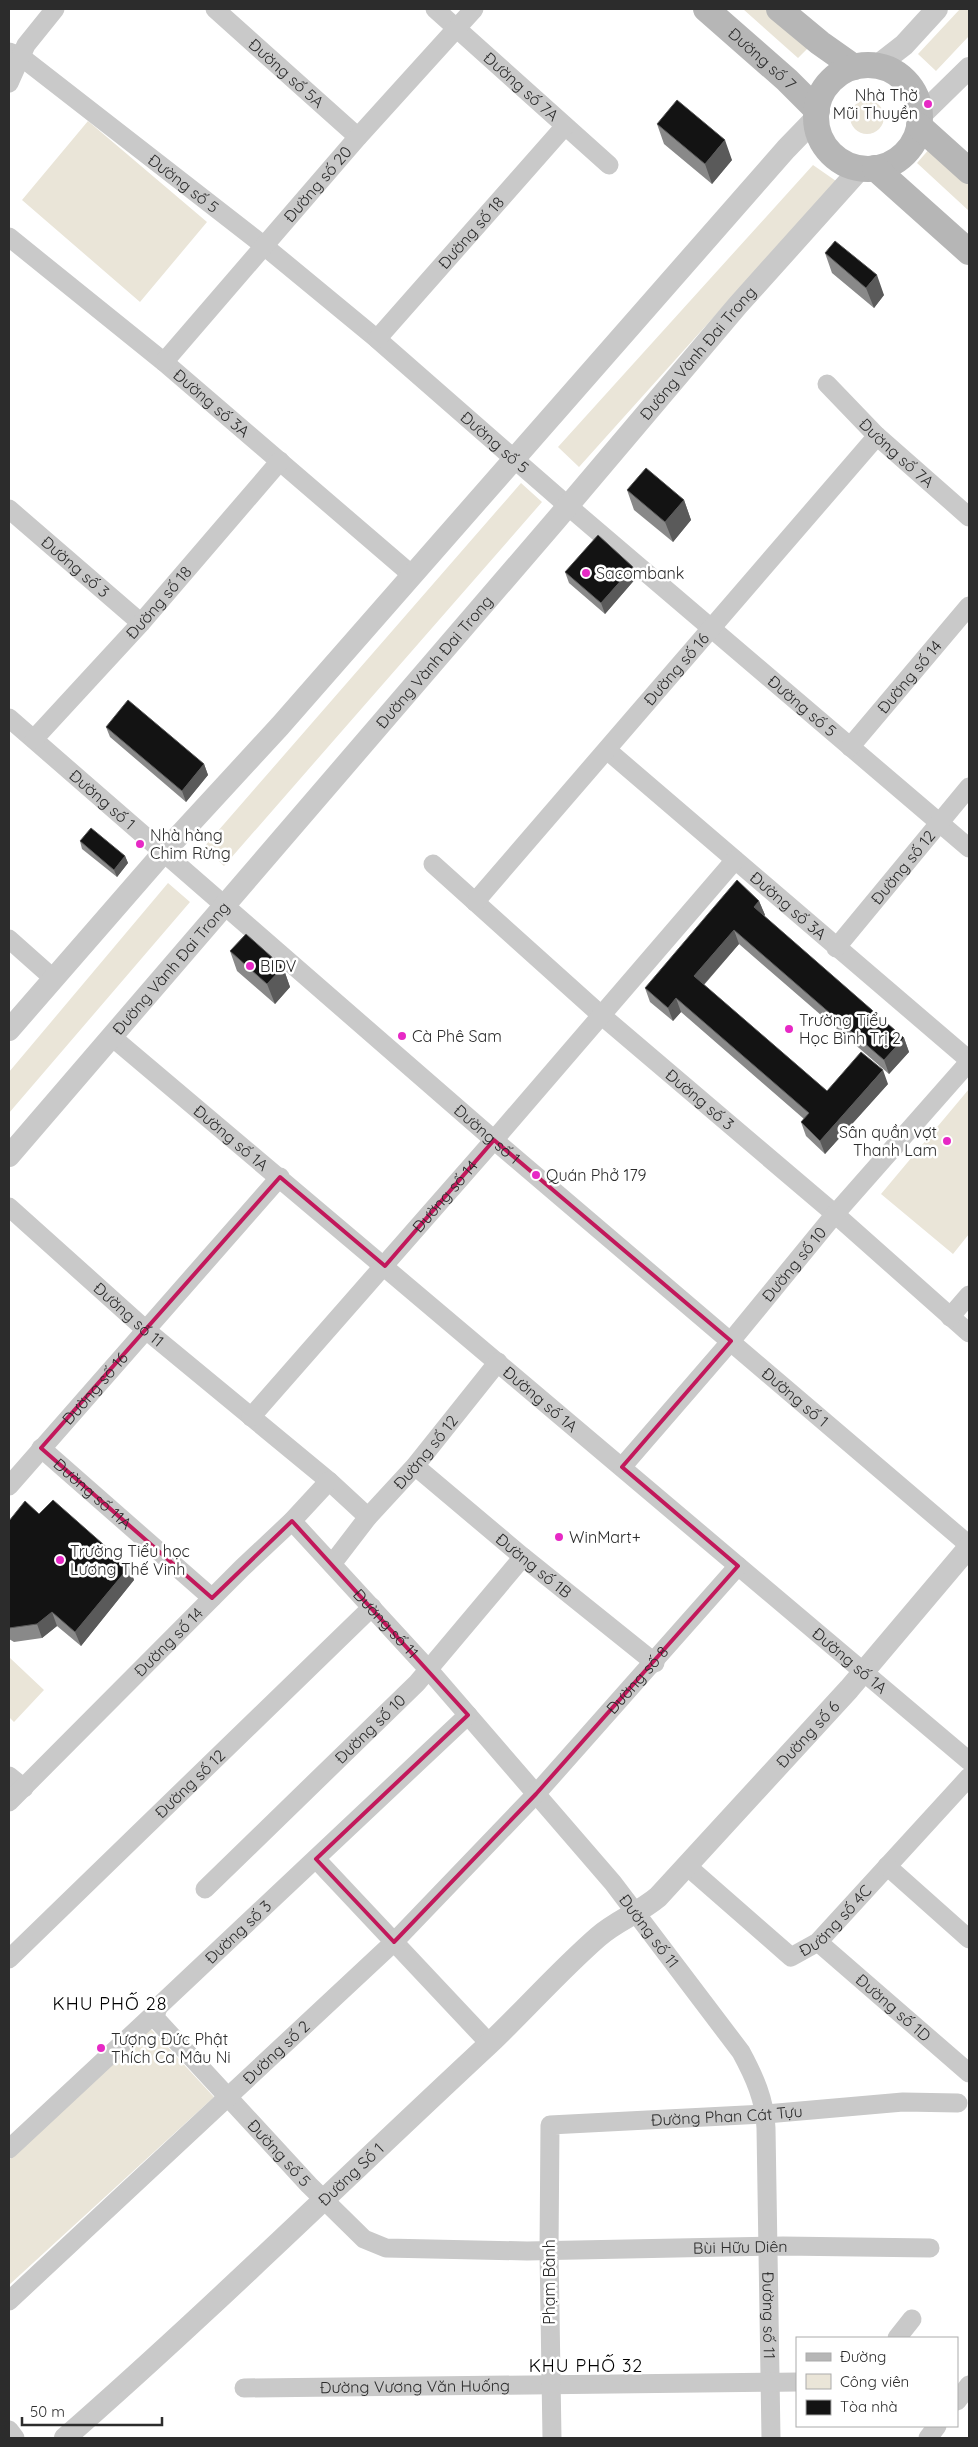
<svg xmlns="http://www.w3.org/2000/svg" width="978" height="2447" font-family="Quicksand,sans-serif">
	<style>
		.green { fill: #eae5d8 }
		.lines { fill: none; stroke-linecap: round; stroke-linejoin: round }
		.minor { stroke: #c9c9c9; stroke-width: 19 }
		.tertiary { stroke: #c9c9c9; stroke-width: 22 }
		.secondary { stroke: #b6b6b6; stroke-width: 26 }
		.wall { fill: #898989 }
		.shaded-wall { fill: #5a5a5a }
		.building { fill: #131313; stroke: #5a5a5a }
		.marked { fill: none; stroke: #c2185b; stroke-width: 4; stroke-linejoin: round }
		.poi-dot { fill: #e729c5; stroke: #fff; stroke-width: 2 }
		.labels { text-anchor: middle; stroke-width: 5; stroke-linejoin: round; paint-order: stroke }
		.street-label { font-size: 16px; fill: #2c2c2c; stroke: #fff }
		.poi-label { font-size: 16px; fill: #2c2c2c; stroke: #fff; text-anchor: start }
		.neighbourhood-label { font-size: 18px; letter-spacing: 1px; fill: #000; stroke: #fff }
	</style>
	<rect width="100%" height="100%" fill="#fff"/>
	<path class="green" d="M743 9H774L813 43 798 58Z
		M960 9H969V36L936 71 918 54Z
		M850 117a17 17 0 1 1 34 0a17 17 0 1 1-34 0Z
		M88 121 207 222 140 302 22 200Z
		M931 147 969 182V211L917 163Z
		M813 165 836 181 579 467 558 447Z
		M521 483 542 502 224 866 204 847Z
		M168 883 190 902 9 1113V1072Z
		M969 1089V1234L953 1254 881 1194Z
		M9 1657 44 1690 14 1722 9 1717Z
		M151 2029 214 2097 9 2285V2160Z"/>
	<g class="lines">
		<g class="minor">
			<path id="s1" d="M215 9 358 137"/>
			<path id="s2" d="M435 9 609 165"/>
			<path id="s3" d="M9 52 20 56 263 245 377 339 568 506 969 848"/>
			<path d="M9 83 26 45 55 9"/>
			<path id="s4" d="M9 237 164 362 412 575"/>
			<path id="s5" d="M377 339 565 126"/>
			<path id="s6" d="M164 362 358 137 474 9"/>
			<path id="s7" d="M827 384 877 436 969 517"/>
			<path id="s8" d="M9 509 141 623"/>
			<path id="s9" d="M9 718 494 1140 969 1545"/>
			<path id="s10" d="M34 739 141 623 280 461"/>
			<path id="s11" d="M850 747 969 606"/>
			<path id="s12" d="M607 750 969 1060"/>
			<path id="s13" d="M433 864 601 1015 835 1214 969 1333"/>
			<path id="s14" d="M475 902 877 436"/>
			<path d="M9 939 54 979"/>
			<path id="s15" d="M836 948 969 787"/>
			<path id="s16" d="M112 1037 969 1761"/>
			<path id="s17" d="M9 1207 146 1330 329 1481 368 1517"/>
			<path d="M950 1317 969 1295"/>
			<path id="s18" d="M251 1417 494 1140 735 860"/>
			<path id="s19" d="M41 1448 212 1598"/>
			<path id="s20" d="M415 1466 523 1557 655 1663"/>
			<path id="s21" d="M622 1467 731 1341 835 1214 969 1062"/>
			<path id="s22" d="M9 1486 280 1177"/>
			<path id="s23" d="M292 1521 429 1670 613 1883 741 2052C754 2076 765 2100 766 2128L771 2438"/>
			<path id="s24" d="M332 1564 368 1517 415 1466 498 1362"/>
			<path d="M9 1776 24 1788"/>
			<path id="s25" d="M9 1802 242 1568 292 1521 329 1481"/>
			<path d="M316 1859 490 2044"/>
			<path id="s26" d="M687 1866 791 1957 818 1942 969 1777"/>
			<path d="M887 1866 969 1939"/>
			<path id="s27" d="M205 1889 417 1683 523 1557"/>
			<path id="s28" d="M818 1942 969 2073"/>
			<path id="s29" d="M9 1959 372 1607"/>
			<path id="s30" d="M156 2012V2019L309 2185 364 2239 386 2248 527 2251 783 2246 930 2248"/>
			<path id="s31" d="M9 2149 156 2012 159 2006 468 1715"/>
			<path id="s32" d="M9 2301 394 1942 536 1794 738 1566"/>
			<path d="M897 2338 912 2319"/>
			<path id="s33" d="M244 2388 797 2382"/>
			<path d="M957 2401 969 2385"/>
			<path d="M9 2430 15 2438"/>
			<path id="s34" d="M552 2438 549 2251 550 2125 766 2114 903 2102 958 2103"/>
			<path d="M928 2438 937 2426"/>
		</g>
		<g class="tertiary">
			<path d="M877 66 904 45 937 9"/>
			<path d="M920 116 969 68"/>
			<path d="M9 1030 163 853 280 726 786 149 816 118"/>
			<path id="s35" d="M9 1156 556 520 738 305 861 168"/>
			<path id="s36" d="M65 2438C210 2311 347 2176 488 2045 525 2010 559 1971 598 1937 616 1921 639 1913 658 1897L849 1689 969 1547"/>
		</g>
		<g class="secondary">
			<path id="s37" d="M706 9 787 80 817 110"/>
			<path d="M779 9 820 43 854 67"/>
			<circle cx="868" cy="117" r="52"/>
			<path d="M919 126 969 171"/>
			<path d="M875 168 969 252"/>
		</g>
	</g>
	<path class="wall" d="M657 124 732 160 712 184 664 144Z
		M825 253 884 295 874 308 832 273Z
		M627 490 684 500 691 520 673 542 634 510Z
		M633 567 637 577 605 614 569 583 565 572Z
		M106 727 204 764 208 775 186 802 110 737Z
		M80 841 125 856 128 863 117 877 82 849Z
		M759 901 765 915 764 916 904 1038 909 1052 889 1074 739 944 704 985 827 1091 888 1084 825 1154 806 1136 801 1122 804 1119 681 1012 673 1021 650 1002 645 988Z
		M230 951 283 967 290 987 275 1004 237 971Z
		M39 1514 129 1567 134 1580 81 1646 57 1626 42 1638 14 1642 9 1639V1521Z"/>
	<path class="shaded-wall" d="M725 140 732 160 712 184 705 164Z
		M877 275 884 295 874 308 866 288Z
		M684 500 691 520 673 542 665 522Z
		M633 567 637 577 605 614 601 603Z
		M204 764 208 775 186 802 182 791Z
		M125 856 128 863 117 877 114 870Z
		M759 901 765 915 759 921 754 907Z
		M734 930 739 944 699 990 694 976Z
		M283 967 290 987 275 1004 267 984Z
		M676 998 681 1012 673 1021 668 1008Z
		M904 1038 909 1052 889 1074 884 1060Z
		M883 1070 888 1084 825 1154 820 1141Z
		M129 1567 134 1580 81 1646 75 1632Z
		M52 1612 57 1626 42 1638 37 1624Z"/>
	<path class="building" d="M677 100 725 140 705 164 657 124Z
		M835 241 877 275 866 288 825 253Z
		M646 468 684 500 665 522 627 490Z
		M598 535 633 567 601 603 565 572Z
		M128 700 204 764 182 791 106 727Z
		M91 828 125 856 114 870 80 841Z
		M737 880 759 901 754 907 904 1038 884 1060 734 930 694 976 827 1091 861 1052 883 1070 820 1141 801 1122 809 1113 676 998 668 1008 645 988Z
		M246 934 283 967 267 984 230 951Z
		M53 1500 129 1567 75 1632 52 1612 37 1624 9 1628V1521L25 1501 39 1514Z"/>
	<path class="marked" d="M494 1140 731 1341 622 1467 738 1566 536 1794 394 1942 316 1859 468 1715 292 1521 212 1598 41 1448 280 1177 385 1266Z"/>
	<g class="poi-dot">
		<circle cx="928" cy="104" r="5"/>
		<circle cx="586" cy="573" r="5"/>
		<circle cx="140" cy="844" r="5"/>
		<circle cx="250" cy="966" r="5"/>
		<circle cx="789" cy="1029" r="5"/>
		<circle cx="402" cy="1036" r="5"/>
		<circle cx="947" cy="1141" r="5"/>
		<circle cx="536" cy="1175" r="5"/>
		<circle cx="559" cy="1537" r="5"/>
		<circle cx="60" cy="1560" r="5"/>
		<circle cx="101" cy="2048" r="5"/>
	</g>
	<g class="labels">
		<g class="street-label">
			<text dy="6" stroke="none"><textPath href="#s37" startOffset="75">Đường số 7</textPath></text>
			<text dy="6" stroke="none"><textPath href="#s1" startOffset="96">Đường số 5A</textPath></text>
			<text dy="6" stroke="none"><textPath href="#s2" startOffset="116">Đường số 7A</textPath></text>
			<text dy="6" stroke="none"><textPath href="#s3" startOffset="219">Đường số 5</textPath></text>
			<text dy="6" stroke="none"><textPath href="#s6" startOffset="235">Đường số 20</textPath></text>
			<text dy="6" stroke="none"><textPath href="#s5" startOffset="142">Đường số 18</textPath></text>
			<text dy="6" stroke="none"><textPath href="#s35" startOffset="1058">Đường Vành Đai Trong</textPath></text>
			<text dy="6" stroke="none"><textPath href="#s4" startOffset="262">Đường số 3A</textPath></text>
			<text dy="6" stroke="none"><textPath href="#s3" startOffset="624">Đường số 5</textPath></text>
			<text dy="6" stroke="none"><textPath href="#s7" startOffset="98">Đường số 7A</textPath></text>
			<text dy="6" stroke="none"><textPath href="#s8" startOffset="88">Đường số 3</textPath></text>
			<text dy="6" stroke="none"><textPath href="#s10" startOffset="185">Đường số 18</textPath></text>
			<text dy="6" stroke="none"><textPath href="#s35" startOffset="652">Đường Vành Đai Trong</textPath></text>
			<text dy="6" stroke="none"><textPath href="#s14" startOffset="308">Đường số 16</textPath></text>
			<text dy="6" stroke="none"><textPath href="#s11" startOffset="92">Đường số 14</textPath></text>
			<text dy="6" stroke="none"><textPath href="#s3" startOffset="1029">Đường số 5</textPath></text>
			<text dy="6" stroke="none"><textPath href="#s9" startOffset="124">Đường số 1</textPath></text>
			<text dy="6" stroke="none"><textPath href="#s15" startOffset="105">Đường số 12</textPath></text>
			<text dy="6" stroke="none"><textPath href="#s12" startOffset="239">Đường số 3A</textPath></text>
			<text dy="6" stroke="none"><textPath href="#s35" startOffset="248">Đường Vành Đai Trong</textPath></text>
			<text dy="6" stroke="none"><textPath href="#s13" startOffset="356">Đường số 3</textPath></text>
			<text dy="6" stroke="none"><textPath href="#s9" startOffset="634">Đường số 1</textPath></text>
			<text dy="6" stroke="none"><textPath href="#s16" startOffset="156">Đường số 1A</textPath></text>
			<text dy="6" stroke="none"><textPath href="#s18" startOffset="294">Đường số 14</textPath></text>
			<text dy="6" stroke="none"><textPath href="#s21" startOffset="266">Đường số 10</textPath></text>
			<text dy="6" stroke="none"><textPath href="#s17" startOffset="161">Đường số 11</textPath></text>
			<text dy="6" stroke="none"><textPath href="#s22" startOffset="130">Đường số 16</textPath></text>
			<text dy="6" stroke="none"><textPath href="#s9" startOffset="1039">Đường số 1</textPath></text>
			<text dy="6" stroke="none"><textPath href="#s16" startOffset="561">Đường số 1A</textPath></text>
			<text dy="6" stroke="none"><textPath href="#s24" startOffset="146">Đường số 12</textPath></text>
			<text dy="6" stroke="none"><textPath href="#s19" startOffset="69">Đường số 11A</textPath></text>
			<text dy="6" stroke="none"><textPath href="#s20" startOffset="155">Đường số 1B</textPath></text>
			<text dy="6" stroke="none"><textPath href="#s23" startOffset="139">Đường số 11</textPath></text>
			<text dy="6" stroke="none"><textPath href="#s25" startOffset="226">Đường số 14</textPath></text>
			<text dy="6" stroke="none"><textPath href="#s16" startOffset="966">Đường số 1A</textPath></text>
			<text dy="6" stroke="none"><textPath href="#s32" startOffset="884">Đường số 8</textPath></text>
			<text dy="6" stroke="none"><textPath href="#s27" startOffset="230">Đường số 10</textPath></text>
			<text dy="6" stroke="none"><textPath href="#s36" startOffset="1025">Đường số 6</textPath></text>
			<text dy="6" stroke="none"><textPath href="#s29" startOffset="252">Đường số 12</textPath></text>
			<text dy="6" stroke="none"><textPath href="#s26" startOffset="196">Đường số 4C</textPath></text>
			<text dy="6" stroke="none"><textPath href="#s23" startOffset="544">Đường số 11</textPath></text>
			<text dy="6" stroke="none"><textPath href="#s31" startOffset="316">Đường số 3</textPath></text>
			<text dy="6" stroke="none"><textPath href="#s28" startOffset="100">Đường số 1D</textPath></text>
			<text dy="6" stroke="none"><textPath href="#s32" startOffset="365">Đường số 2</textPath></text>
			<text dy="6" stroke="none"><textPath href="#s34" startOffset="490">Đường Phan Cát Tựu</textPath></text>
			<text dy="6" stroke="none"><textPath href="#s30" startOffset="189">Đường số 5</textPath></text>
			<text dy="6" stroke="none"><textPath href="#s36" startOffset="389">Đường Số 1</textPath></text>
			<text dy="6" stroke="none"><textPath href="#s30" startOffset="688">Bùi Hữu Diên</textPath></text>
			<text transform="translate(549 2282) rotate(-90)" y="6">Phạm Bành</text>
			<text dy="6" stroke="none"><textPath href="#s23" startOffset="964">Đường số 11</textPath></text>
			<text dy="6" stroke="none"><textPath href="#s33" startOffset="171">Đường Vương Văn Huống</textPath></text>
		</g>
		<g class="poi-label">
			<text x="918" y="101" text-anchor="end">Nhà Thờ<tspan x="918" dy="18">Mũi Thuyền</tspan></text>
			<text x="596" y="579">Sacombank</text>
			<text x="150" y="841">Nhà hàng<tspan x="150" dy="18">Chim Rừng</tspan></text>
			<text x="260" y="972">BIDV</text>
			<text x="799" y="1026">Trường Tiểu<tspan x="799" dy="18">Học Bình Trị 2</tspan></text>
			<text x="412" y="1042">Cà Phê Sam</text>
			<text x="937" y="1138" text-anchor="end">Sân quần vợt<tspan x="937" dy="18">Thanh Lam</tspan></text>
			<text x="546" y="1181">Quán Phở 179</text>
			<text x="569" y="1543">WinMart+</text>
			<text x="70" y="1557">Trường Tiểu học<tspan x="70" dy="18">Lương Thế Vinh</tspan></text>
			<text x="111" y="2045">Tượng Đức Phật<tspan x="111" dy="18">Thích Ca Mâu Ni</tspan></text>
		</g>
		<g class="neighbourhood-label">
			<text x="110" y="2010">KHU PHỐ 28</text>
			<text x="586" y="2372">KHU PHỐ 32</text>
		</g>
	</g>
	<rect width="978" height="2447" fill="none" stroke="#2c2c2c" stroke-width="20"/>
	<rect x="796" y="2337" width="162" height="90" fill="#ffffff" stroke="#ababab"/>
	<rect x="806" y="2353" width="25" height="8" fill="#b6b6b6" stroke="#ababab"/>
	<text x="840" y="2362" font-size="15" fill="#2c2c2c">Đường</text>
	<rect x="806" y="2374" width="25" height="15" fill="#eae5d8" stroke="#ababab"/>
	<text x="840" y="2387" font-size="15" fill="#2c2c2c">Công viên</text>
	<rect x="806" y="2400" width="25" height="15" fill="#131313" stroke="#ababab"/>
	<text x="840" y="2412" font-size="15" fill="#2c2c2c">Tòa nhà</text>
	<path d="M22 2417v8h140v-8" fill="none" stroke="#2c2c2c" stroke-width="2.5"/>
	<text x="30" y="2417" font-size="15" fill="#2c2c2c" stroke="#ffffff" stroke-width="4" paint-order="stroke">50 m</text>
</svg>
